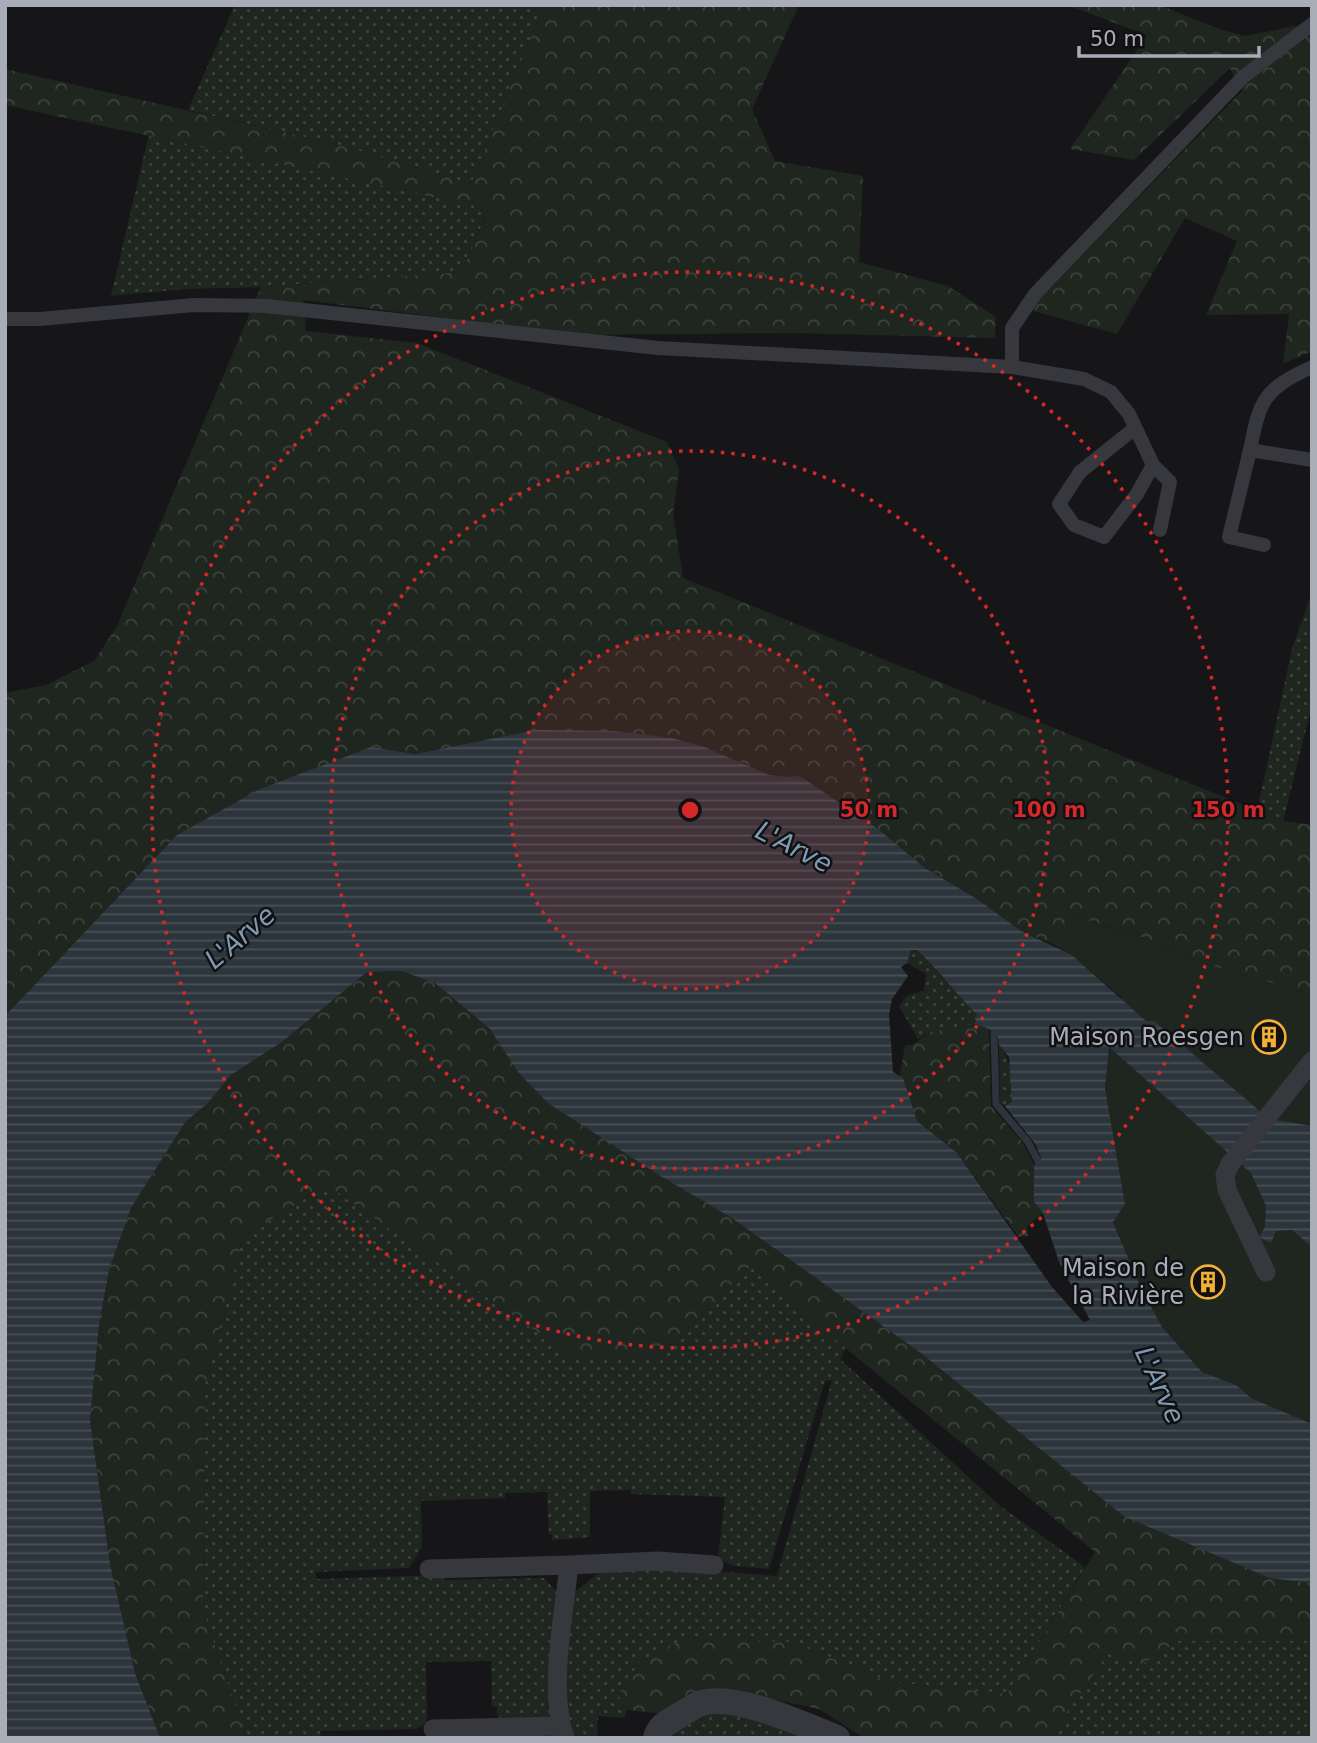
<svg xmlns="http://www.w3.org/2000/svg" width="1317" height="1743" font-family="'DejaVu Sans',sans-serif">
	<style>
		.grass { fill: url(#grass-dots) }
		.forest { fill: url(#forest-crowns) }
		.park { fill: #1e261f }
		.water { fill: url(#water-rules); fill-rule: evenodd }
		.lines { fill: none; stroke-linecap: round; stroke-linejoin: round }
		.stream { stroke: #2c353c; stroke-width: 7 }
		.service { stroke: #37383d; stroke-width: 14 }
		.pedestrian { stroke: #37383d; stroke-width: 19 }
		.minor { stroke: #37383d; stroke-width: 26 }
		.ring { fill: none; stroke: #d62828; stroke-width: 3.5; stroke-dasharray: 3.5 7 }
		.labels { text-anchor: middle; stroke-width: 5; stroke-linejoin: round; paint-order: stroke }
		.poi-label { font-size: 24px; fill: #a8adb8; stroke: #111113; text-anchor: end }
		.water-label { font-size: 26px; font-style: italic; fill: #7f9bb3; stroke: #111113 }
		.centre { fill: #d62828; stroke: #111113; stroke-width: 3.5 }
		.ring-label { font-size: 21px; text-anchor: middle; font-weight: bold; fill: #d62828; stroke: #111113; stroke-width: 5; stroke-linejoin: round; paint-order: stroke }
	</style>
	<defs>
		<pattern id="grass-dots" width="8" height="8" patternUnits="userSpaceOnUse" patternTransform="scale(1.75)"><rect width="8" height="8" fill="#1e261f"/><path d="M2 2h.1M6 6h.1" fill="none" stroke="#3c433d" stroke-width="1.8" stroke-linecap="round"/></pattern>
		<pattern id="forest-crowns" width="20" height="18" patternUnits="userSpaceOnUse" patternTransform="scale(1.75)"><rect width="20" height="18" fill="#1e261f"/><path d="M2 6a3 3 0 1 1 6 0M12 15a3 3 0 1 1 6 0" fill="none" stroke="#3c433d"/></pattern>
		<pattern id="water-rules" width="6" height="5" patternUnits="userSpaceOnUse" patternTransform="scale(1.75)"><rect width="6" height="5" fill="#2c353c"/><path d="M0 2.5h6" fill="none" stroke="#485056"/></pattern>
	</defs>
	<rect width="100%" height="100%" fill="#161618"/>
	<path class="grass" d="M235 5H544L471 184 340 145 188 110Z
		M149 134 489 208 462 272 261 287 185 289 111 296Z
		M1312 591V705L1283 821 1257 811 1292 649Z
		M911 950H917C939 970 956 994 977 1015L975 1024 931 1032 918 1039 899 1006 908 995 924 991 926 974 907 963Z
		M999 1045C1013 1062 1012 1081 1012 1103L1005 1106 1000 1104Z
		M327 1185 577 1360 662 1355 750 1266 846 1348 840 1359 999 1505 1085 1567 1007 1694 891 1682 792 1642 618 1695 627 1710 624 1718 598 1716 597 1738H572C558 1693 569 1640 572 1594L604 1569H687L777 1576 832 1380 825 1381 769 1569 735 1566 718 1559 725 1497 631 1494V1490L590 1491V1537L552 1540V1534H549L547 1492 505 1493V1498L421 1501 422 1547 409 1568 315 1572 317 1579 444 1575V1580L544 1578 559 1594 553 1714 548 1721 498 1723 497 1707H492L491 1661 426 1662 427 1722 416 1729 320 1731 321 1738H246L203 1610 205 1385 243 1237Z
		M1088 1621 1312 1641V1738H1015Z
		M739 1713 805 1738H666L698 1714Z"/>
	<path class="forest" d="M544 5H799L752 109 775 161 863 176 859 262 948 286 996 317 995 338 792 333 582 335 303 300 306 331 417 343 667 442 679 469 673 513 683 578 1283 821 1312 825V995L1202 963 1134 934 1072 916 1051 943 1021 931 977 899 925 868 878 829 803 778 769 775 705 747 672 738 535 730 415 754 371 747 177 835 5 1016V693L46 685 94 661 117 626 261 287 462 272 489 209 5 105V69L340 145 471 184Z
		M1067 5H1159L1219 29 1245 36 1295 26 1312 27 1310 352 1283 364 1289 314 1206 315 1237 241 1185 218 1117 334 1029 310 1242 91 1230 68 1134 160 1070 149 1147 35Z
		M401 971 435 983 490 1029 518 1072 662 1177 732 1218 922 1354 1270 1578 1312 1583V1641H1178L1143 1664 1108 1654 1049 1738H864L819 1709 744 1693 666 1714 627 1710 618 1695 640 1661 686 1638 792 1642 891 1682 1007 1694 1095 1552 789 1302 750 1266 662 1355 577 1360 327 1185 243 1237 205 1385 203 1610 246 1738H160L135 1673 110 1564 90 1420 99 1325 109 1270 131 1208 186 1121 207 1104 231 1075 282 1042 367 972Z
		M975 1024 989 1029 991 1106 1023 1143 1034 1165V1202L1043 1213 1027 1226 1028 1236 1019 1237 957 1153 917 1121 900 1075 905 1045H912L931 1032Z"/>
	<path class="park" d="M1071 916 1134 934 1202 963 1312 995V1424L1251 1398 1236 1385 1202 1372 1162 1327 1141 1288 1113 1221 1125 1204 1105 1088V1067L1121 997 1072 955 1051 943Z"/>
	<path class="water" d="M535 730 614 731 672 738 705 747 769 775 803 778 878 829 925 868 977 899 1021 931 1072 955 1146 1021H1154L1261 1112 1277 1120 1312 1126V1247L1292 1230 1276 1231 1271 1243 1259 1237 1265 1227 1266 1206 1251 1173 1109 1047 1105 1088 1125 1204 1113 1222 1141 1288 1162 1327 1202 1372 1236 1385 1251 1398 1312 1424V1583L1270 1578 1125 1517 922 1354 732 1218 662 1177 548 1103 518 1072 490 1029 435 983 401 971 367 972 282 1042 231 1075 207 1104 186 1121 131 1208 109 1270 99 1325 90 1420 110 1564 135 1673 160 1738H5V1016L177 835 260 789 371 747 415 754ZM911 950H917C939 970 956 994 977 1015L975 1024 989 1029 998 1037 999 1045 1009 1057 1012 1102 1005 1106 1036 1145 1041 1158 1034 1165V1202L1043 1213 1059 1262 1090 1320 1083 1322 1052 1287 957 1153 917 1121 903 1078 893 1072 889 1015 892 999 908 976 901 967 907 963Z"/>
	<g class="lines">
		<path class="stream" d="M994 1034 996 1104 1028 1142 1038 1161"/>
		<path class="service" d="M5 319H40L194 305 266 306 658 348 1012 367
			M1312 367C1264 389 1260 399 1250 450L1312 460
			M1135 428 1080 472 1059 504 1074 525 1104 537 1137 494 1153 465
			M1250 450 1229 537 1264 545
			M1160 530 1170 482 1153 465 1129 414 1111 392 1084 379 1012 367V328L1035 294 1243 77 1312 24"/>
		<path class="pedestrian" d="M1266 1272 1227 1190 1225 1175 1230 1164 1312 1061
			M429 1569 569 1565
			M433 1729 561 1726
			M565 1738C548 1690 564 1615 569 1565L658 1561 714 1565"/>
		<path class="minor" d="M656 1738C659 1726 668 1722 678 1716 686 1712 694 1705 702 1703 736 1693 804 1725 837 1738"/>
	</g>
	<circle cx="690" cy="810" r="179" fill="#d62828" fill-opacity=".12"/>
	<g class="ring">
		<circle cx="690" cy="810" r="179"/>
		<circle cx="690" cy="810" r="359"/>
		<circle cx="690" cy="810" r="538"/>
	</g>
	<defs>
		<symbol id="building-ring" viewBox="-11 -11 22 22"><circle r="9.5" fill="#111113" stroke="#f2b134" stroke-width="1.5"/><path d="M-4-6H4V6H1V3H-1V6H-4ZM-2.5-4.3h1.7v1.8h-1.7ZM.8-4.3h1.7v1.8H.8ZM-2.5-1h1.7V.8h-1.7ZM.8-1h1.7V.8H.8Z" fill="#f2b134"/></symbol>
	</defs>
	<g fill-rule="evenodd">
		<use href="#building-ring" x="1250" y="1018" width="38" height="38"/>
		<use href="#building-ring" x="1189" y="1263" width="38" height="38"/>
	</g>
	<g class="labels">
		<g class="poi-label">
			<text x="1244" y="1045">Maison Roesgen</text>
			<text x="1184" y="1276">Maison de<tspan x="1184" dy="28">la Rivière</tspan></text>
		</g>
		<g class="water-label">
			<text transform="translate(794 847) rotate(27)" y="9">L'Arve</text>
			<text transform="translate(240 937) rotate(-40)" y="9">L'Arve</text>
			<text transform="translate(1160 1385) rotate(65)" y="9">L'Arve</text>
		</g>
	</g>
	<circle cx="690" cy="810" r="10" class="centre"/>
	<g class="ring-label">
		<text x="869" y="817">50 m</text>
		<text x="1049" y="817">100 m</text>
		<text x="1228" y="817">150 m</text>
	</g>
	<rect width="1317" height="1743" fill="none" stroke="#a8adb8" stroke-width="14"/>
	<path d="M1079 46v10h180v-10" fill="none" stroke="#a8adb8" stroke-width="3.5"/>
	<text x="1090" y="46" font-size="21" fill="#a8adb8" stroke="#111113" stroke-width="5" paint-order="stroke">50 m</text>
</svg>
